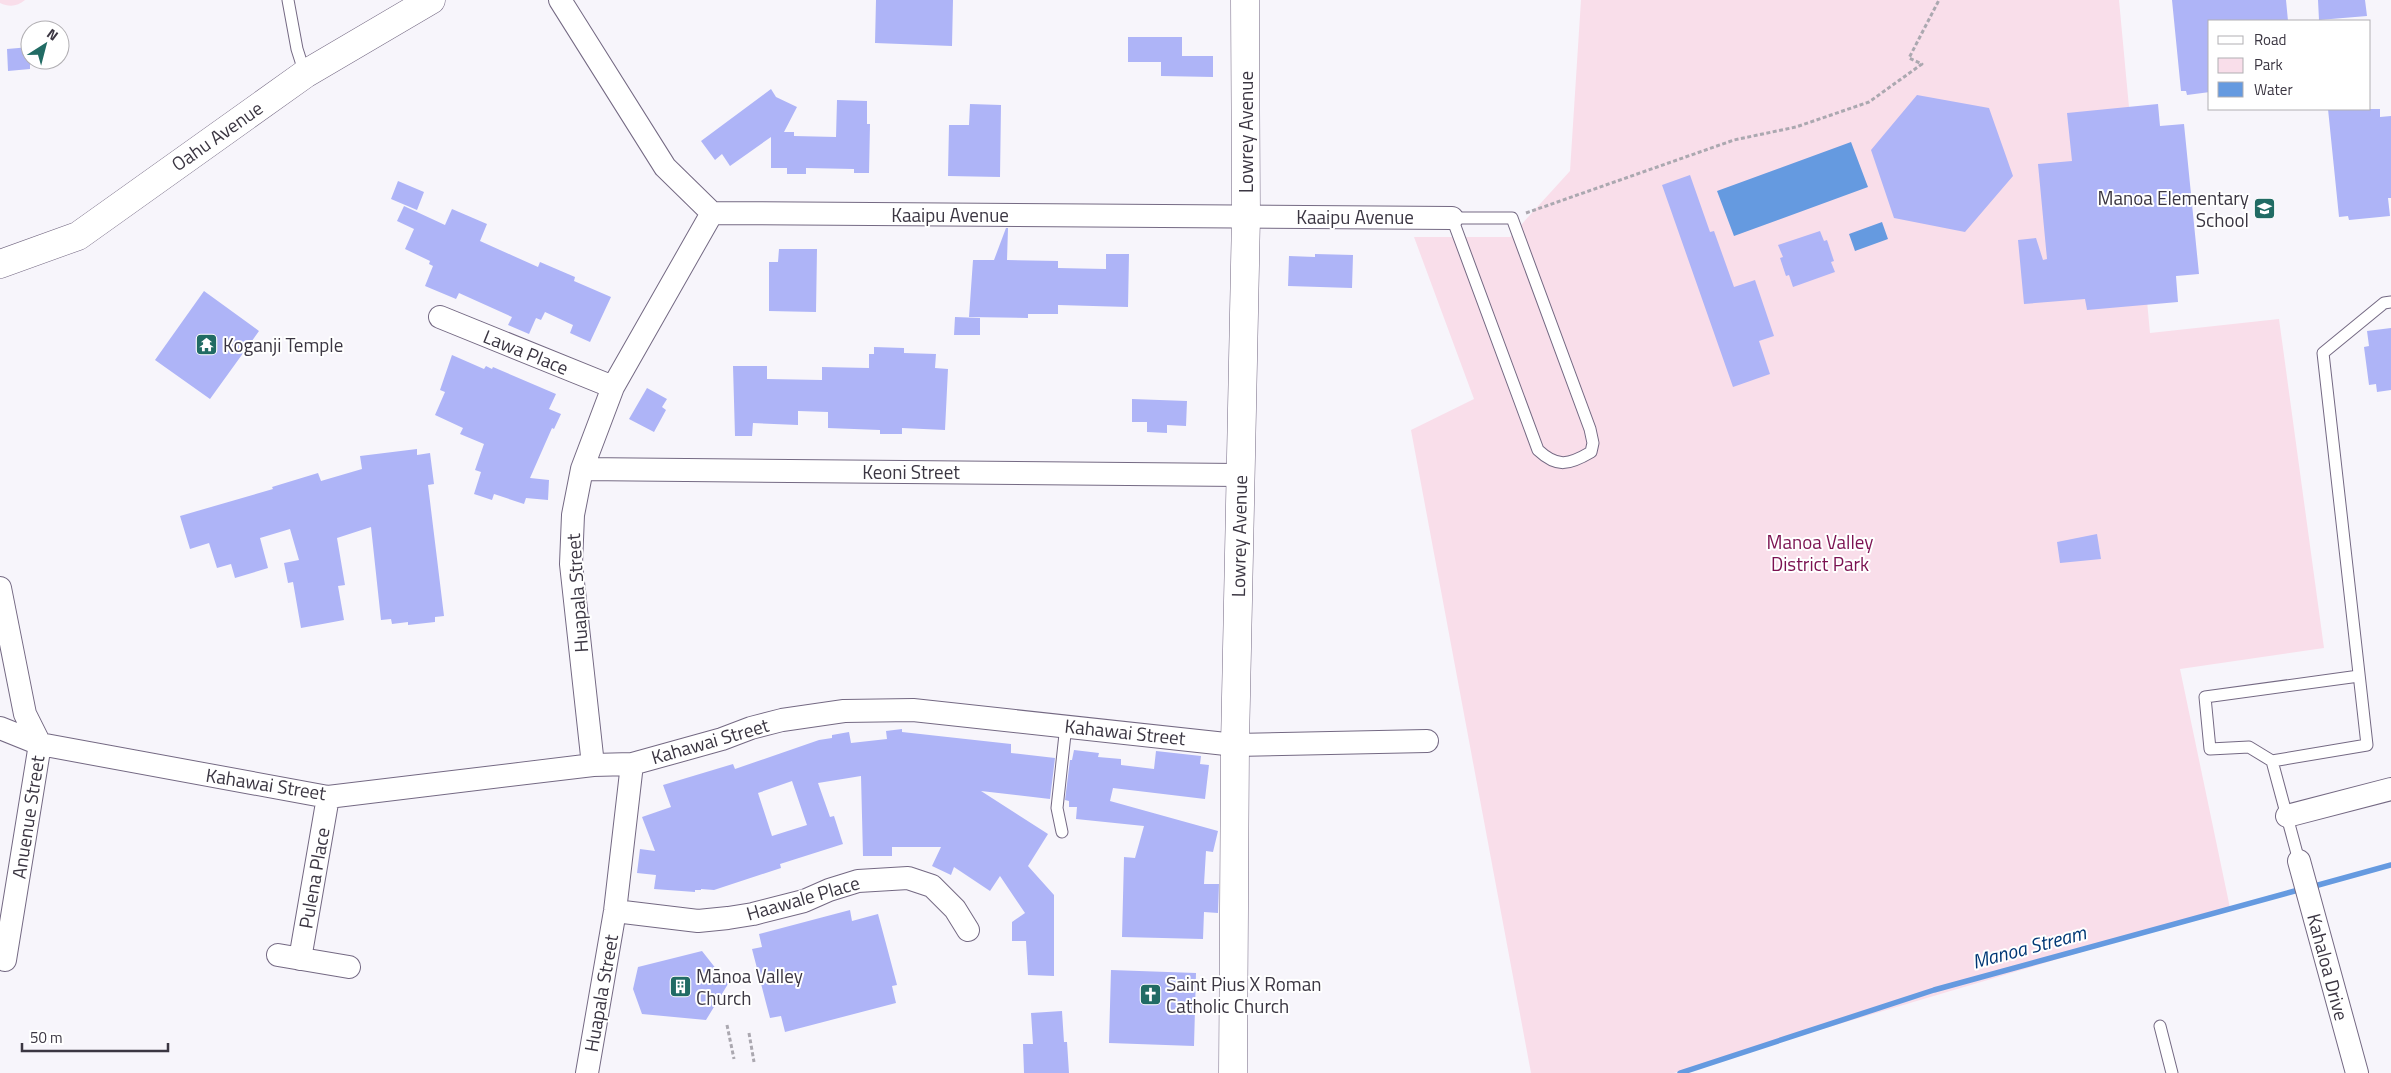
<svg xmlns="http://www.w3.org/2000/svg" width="2391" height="1073" font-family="'Titillium Web',sans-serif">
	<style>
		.green { fill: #f9deea }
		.water { fill: #659ae0 }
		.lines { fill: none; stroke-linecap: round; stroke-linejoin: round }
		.stream { stroke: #659ae0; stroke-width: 5.5 }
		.building { fill: #aeb4f7; fill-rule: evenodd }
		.service-casing { stroke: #746983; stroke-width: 13 }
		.minor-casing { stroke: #746983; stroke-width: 24 }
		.tertiary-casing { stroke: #746983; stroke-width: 29 }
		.path { stroke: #aba8b0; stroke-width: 3; stroke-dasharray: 4 2.5; stroke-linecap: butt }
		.service { stroke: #fff; stroke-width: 11 }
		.minor { stroke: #fff; stroke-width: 22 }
		.tertiary { stroke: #fff; stroke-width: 28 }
		.labels { text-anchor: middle; stroke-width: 4; stroke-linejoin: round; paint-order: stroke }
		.street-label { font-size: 19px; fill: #3b3642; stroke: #fff }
		.poi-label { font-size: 19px; fill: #3b3642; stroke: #fff; text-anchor: start }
		.park-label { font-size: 19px; fill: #7b1251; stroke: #fff }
		.water-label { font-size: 20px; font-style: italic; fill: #003775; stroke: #fff }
	</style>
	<rect width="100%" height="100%" fill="#f7f5fb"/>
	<path class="green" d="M0 0H25C17 7 9 7 0 3Z
		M1581 0H2119L2150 333 2279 319 2324 648 2180 669 2230 908 1674 1073H1531L1411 430 1474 399 1414 237H1510L1570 171Z"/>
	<path class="water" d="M1851 142 1868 187 1734 236 1717 191Z
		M1882 222 1888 239 1855 251 1849 234Z"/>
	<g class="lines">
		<path class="stream" d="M2311 887 2391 865
			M1680 1073 1934 990 2302 889"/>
	</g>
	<path class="building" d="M876 0H953L952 46 875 43Z
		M2172 0H2286L2288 21H2210V92L2187 95 2186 91H2181Z
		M2318 0H2365L2367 16 2319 20Z
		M1128 37H1182V56H1213V77L1161 76V62H1128Z
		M30 47V69L8 71 7 49Z
		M771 89 776 97 797 107 784 132H794V136L836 137 837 100 867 101V124H870L869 173H854V169L806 168V174H787V168H771V137L730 166 722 154 715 160 701 141Z
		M1917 95 1989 108 2013 176 1965 232 1894 218 1871 150Z
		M970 104 1001 105 1000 177 948 176 949 125H969Z
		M2158 104 2160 126 2184 124 2199 274 2176 276 2178 302 2087 310 2085 299 2024 304 2018 240 2036 238 2043 260 2047 259 2038 164 2072 161 2067 113Z
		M2328 109H2380V117L2391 116V198H2388L2390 216 2349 220 2348 216 2339 217Z
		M1690 175 1710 232 1714 231 1734 287 1755 280 1774 336 1759 341 1770 374 1733 387 1662 185Z
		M398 181 424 192 417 210 391 199Z
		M404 206 445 225 452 209 487 224 480 241 538 267 540 262 575 277 574 281 611 297 590 342 570 333 573 325 545 312 541 320 536 318 529 334 508 325 512 317 459 293 456 299 425 286 433 266 429 264 430 261 405 249 414 229 397 221Z
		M1006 228H1008L1007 260 1058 261V268L1106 269V254H1129L1128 307 1058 305V314H1028V318L969 317 973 260H994Z
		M1820 231 1824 241 1827 240 1834 261 1831 262 1835 272 1793 287 1789 275 1786 276 1780 258 1783 257 1778 245Z
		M779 249H817L816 312 769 311V262H778Z
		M1315 254 1353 255 1352 288 1288 286 1289 256 1315 257Z
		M204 291 259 331 210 399 155 360Z
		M955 317 980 318V335H954Z
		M2391 328V390L2377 392 2376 384 2369 385 2364 347 2369 346 2367 331Z
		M874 347 904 348V353L936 354 935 368 948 369 945 430 902 428V434H880V430L828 428V412L798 411V425L753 423 752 436H735L733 366H767V379L822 380V367L869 368V354H874Z
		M452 355 484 369 486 366 492 369 493 367 556 394 549 409 561 414 554 429 552 428 530 478 549 480 548 500 526 498 524 504 494 494 492 500 474 494 481 472 475 470 484 444 460 434 463 428 435 415 445 392 440 390Z
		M647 388 667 399 662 407 666 410 654 432 629 419Z
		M1132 399 1187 401 1186 426 1167 425V433L1147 432V422H1132Z
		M417 449V455L430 453 434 484 428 485 444 616 435 617V622L408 625V622L392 624 391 619 381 620 371 527 337 538 345 585 338 586 344 620 301 628 293 582 288 583 284 563 299 560 290 529 260 538 268 568 235 578 231 564 217 568 209 543 190 549 180 516 273 489 272 487 318 473 321 481 362 469 360 456Z
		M2097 534 2101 559 2060 563 2057 542Z
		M902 729V732L1011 744V753L1055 758 1050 799 981 791 1048 834 1028 866 1054 895V976L1028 975 1026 941H1012V922L1025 913 1000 876 990 891 954 867 951 875 932 866 941 847H892V856H863L861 776 818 783 830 817 834 816 843 844 780 864 781 868 714 890 701 889V890H695V892L654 889 656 875 637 873 640 849 655 851 642 817 671 807 663 785 733 764 735 769 819 740 832 738V735L849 732 851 743 887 739 886 731ZM792 781 807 825 772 836 758 793Z
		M1074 750 1099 753 1098 757 1121 759V765L1154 769 1156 751 1201 756 1200 764 1209 765 1205 799 1113 788 1110 801 1218 831 1213 852 1206 851 1204 884H1219L1218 913 1204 912 1203 939 1122 937 1124 857 1135 858 1144 826 1076 819 1077 807H1069V801L1065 800 1070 760H1072Z
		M850 910 852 921 878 914 896 981 897 985 892 986 896 1003 785 1032 781 1016 770 1018 766 1003 752 949 762 947 759 934Z
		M702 951 728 984 706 1020 642 1014 633 989 638 967Z
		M1111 970 1196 973 1194 1046 1109 1043Z
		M1062 1011 1064 1042H1067L1069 1073H1024L1023 1044H1033L1031 1013Z"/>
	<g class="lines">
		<defs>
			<path id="service" d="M288 0 297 49 305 74
				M1452 218H1512L1590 429 1593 443 1591 452C1569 465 1557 468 1538 450Z
				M2272 761 2249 747 2210 749 2205 697 2359 676
				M1062 832 1057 808 1066 725
				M2299 861 2272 761 2367 745 2323 353 2384 303 2391 302
				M2160 1026 2172 1073"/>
			<path id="minor" d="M560 0 665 167 712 213 1452 218
				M440 317 613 387
				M582 469 1240 475
				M0 588 25 714 40 744 5 960
				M0 728 40 744 328 797 593 765 632 764 722 739 751 728 782 720 844 711 913 710 1235 745 1427 741
				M593 765 571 564 573 515 582 469 613 387 712 213
				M2287 816 2391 789
				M2299 861 2357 1073
				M615 911 698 921 728 918 753 914 804 901 829 890 858 881 908 878 932 886 955 909 968 930
				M278 955 349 967
				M300 959 328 797
				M587 1073 615 911 632 764"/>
			<path id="tertiary" d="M0 264 78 236 305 74 431 0
				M1233 1073 1235 745 1246 217 1245 0"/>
		</defs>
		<use href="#service" class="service-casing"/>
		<use href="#minor" class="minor-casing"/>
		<use href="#tertiary" class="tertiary-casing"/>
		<path class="path" d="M1526 213 1734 140 1796 127 1869 102 1922 64 1909 58 1939 0
			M727 1025 734 1059
			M749 1033 754 1062"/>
		<use href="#service" class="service"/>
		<use href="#minor" class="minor"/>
		<use href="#tertiary" class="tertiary"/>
	</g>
	<defs>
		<symbol id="school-square" viewBox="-11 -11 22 22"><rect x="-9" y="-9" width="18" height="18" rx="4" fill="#216b64" stroke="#fff"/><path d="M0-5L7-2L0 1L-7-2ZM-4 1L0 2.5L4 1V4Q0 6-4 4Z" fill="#fff"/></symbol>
		<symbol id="temple-square" viewBox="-11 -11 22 22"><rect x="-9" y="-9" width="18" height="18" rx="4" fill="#216b64" stroke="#fff"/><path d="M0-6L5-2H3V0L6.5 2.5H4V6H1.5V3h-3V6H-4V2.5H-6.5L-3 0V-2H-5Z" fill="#fff"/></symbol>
		<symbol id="building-square" viewBox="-11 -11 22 22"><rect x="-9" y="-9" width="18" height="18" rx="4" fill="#216b64" stroke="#fff"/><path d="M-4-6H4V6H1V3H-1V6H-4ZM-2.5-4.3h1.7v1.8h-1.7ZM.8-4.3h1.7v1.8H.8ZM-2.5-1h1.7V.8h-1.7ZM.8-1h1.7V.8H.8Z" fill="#fff"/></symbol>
		<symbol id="church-square" viewBox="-11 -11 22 22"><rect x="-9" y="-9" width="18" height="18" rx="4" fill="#216b64" stroke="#fff"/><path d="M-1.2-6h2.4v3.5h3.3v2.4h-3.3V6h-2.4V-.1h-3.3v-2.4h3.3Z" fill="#fff"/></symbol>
	</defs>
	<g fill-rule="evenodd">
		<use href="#school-square" x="2252" y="196" width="25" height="25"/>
		<use href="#temple-square" x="194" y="332" width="25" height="25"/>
		<use href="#building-square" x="668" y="974" width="25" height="25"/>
		<use href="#church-square" x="1138" y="982" width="25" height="25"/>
	</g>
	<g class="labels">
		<g class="street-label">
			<text transform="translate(1246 132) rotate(-90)" y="7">Lowrey Avenue</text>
			<text transform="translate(217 136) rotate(-35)" y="7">Oahu Avenue</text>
			<text x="950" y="222">Kaaipu Avenue</text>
			<text x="1355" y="224">Kaaipu Avenue</text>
			<text transform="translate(526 352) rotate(22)" y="7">Lawa Place</text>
			<text x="911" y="479">Keoni Street</text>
			<text transform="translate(1239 536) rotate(-89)" y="7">Lowrey Avenue</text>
			<text transform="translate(577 593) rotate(-94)" y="7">Huapala Street</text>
			<text transform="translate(1125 732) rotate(6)" y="7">Kahawai Street</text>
			<text transform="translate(710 741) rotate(-16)" y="7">Kahawai Street</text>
			<text transform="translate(266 784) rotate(9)" y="7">Kahawai Street</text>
			<text transform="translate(28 817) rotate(-81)" y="7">Anuenue Street</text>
			<text transform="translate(314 878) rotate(-80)" y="7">Pulena Place</text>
			<text transform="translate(803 898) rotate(-16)" y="7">Haawale Place</text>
			<text transform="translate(2328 967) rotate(75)" y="7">Kahaloa Drive</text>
			<text transform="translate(601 993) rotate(-80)" y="7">Huapala Street</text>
		</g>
		<g class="poi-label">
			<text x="2249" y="205" text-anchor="end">Manoa Elementary<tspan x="2249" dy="22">School</tspan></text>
			<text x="223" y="352">Koganji Temple</text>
			<text x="696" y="983">Mānoa Valley<tspan x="696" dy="22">Church</tspan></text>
			<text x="1166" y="991">Saint Pius X Roman<tspan x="1166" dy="22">Catholic Church</tspan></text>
		</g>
		<g class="park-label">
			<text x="1820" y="549">Manoa Valley<tspan x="1820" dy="22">District Park</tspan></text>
		</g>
		<g class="water-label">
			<text transform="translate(2029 947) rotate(-15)" y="7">Manoa Stream</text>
		</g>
	</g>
	<rect x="2208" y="20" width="162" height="90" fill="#ffffff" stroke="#b1afb3"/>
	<rect x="2218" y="36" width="25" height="8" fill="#ffffff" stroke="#b1afb3"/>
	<text x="2254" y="45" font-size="15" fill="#3b3642">Road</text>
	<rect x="2218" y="58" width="25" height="15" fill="#f9deea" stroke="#b1afb3"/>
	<text x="2254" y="70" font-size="15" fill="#3b3642">Park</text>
	<rect x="2218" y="82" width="25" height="15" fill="#659ae0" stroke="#b1afb3"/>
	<text x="2254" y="95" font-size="15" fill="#3b3642">Water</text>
	<g transform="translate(45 45) rotate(36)"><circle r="24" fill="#ffffff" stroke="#b1afb3"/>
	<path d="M0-4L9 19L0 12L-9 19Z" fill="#216b64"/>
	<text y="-8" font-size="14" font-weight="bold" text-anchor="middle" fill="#3b3642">N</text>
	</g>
	<path d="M22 1043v8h146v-8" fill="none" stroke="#3b3642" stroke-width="2.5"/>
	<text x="30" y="1043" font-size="15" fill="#3b3642" stroke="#ffffff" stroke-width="4" paint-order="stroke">50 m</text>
</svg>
